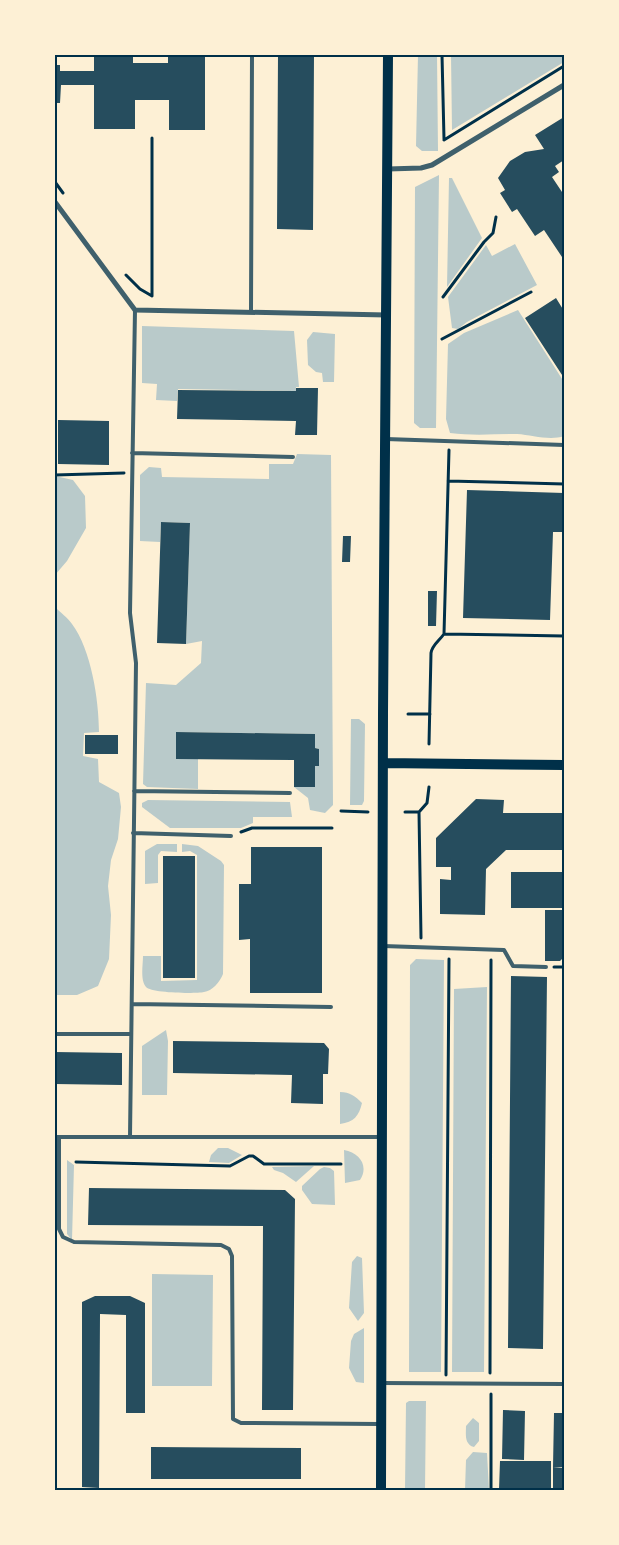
<svg xmlns="http://www.w3.org/2000/svg" width="619" height="1545" font-family="'DejaVu Sans',sans-serif">
	<style>
		.green { fill: #b9caca }
		.building { fill: #264d5e }
		.lines { fill: none; stroke-linecap: round; stroke-linejoin: round }
		.path { stroke: #003049; stroke-width: 3 }
		.service { stroke: #3f606c; stroke-width: 4 }
		.minor { stroke: #3f606c; stroke-width: 5 }
		.secondary { stroke: #003049; stroke-width: 10 }
		.neatline { fill: none; stroke: #003049; stroke-width: 2 }
	</style>
	<rect width="100%" height="100%" fill="#fdf0d5"/>
	<path class="green" d="M418 55H437L438 151H422L416 146Z
		M451 55H564V62L452 130Z
		M439 175 436 428H420L414 423 415 187Z
		M449 178H452L482 238 447 287Z
		M515 244 537 285 467 322 458 329 452 328 448 297 486 245 492 256Z
		M518 310 564 382V436C550 441 532 435 517 434 495 434 473 436 450 433L446 419 448 344 464 333Z
		M142 326 294 331 299 387H296V391L178 389 177 401 156 400 157 384 142 383Z
		M313 332 335 334 334 382H323L322 373 316 372 308 365 307 340Z
		M297 454 331 455 333 805 325 813 310 810 308 798 294 787H315V766H319V749L315 748V734L176 732V758L198 759V789L147 787 143 784 146 683 176 685 201 663 202 641 186 644 190 523 161 522 160 542 140 541V475L149 467 161 468 162 477 269 479V464H293Z
		M55 476 73 480 85 496 86 528 67 561 55 575Z
		M55 607C60 612 68 618 72 624 91 649 99 700 99 732L84 733 83 756 98 759 99 782 119 793 121 807 118 839 111 860 108 886 111 915 109 959 98 986 77 995H55Z
		M351 719H359L365 724 364 801 362 805H350Z
		M148 800 290 802 292 817H253V823L241 828H170L142 807V803Z
		M157 844H177V852L161 851 158 855V883L145 884V851Z
		M182 844 198 846 221 861 224 865 223 974C220 982 212 991 204 992 195 994 151 993 146 987 140 980 143 965 143 956H161V981L197 980V855L190 851 182 852Z
		M416 959 444 960 441 1372H409L410 965Z
		M487 987 484 1372H452L454 989Z
		M166 1030 168 1041 167 1095H142V1046Z
		M340 1092C350 1092 355 1096 362 1103 359 1116 354 1122 340 1124Z
		M218 1148H228L242 1155 229 1163 209 1162 211 1155Z
		M344 1150C360 1153 369 1166 360 1180L345 1183Z
		M67 1160 74 1165 72 1240 67 1234Z
		M314 1166 296 1182 283 1173 274 1170 272 1167Z
		M324 1167 330 1168 334 1171 335 1205 312 1204 302 1190V1186L320 1169Z
		M357 1256 362 1258 364 1313 358 1321 349 1308 352 1262Z
		M152 1274 213 1275 212 1386H152Z
		M364 1328V1383L356 1382 349 1368 351 1341 354 1334Z
		M409 1401H426L425 1490H405L406 1403Z
		M473 1418 479 1423V1441L474 1447C464 1444 466 1434 466 1426Z
		M473 1452 487 1453 489 1490H465L466 1460Z"/>
	<path class="building" d="M94 55H133V63H168V55H205V130H169V100H135V129H94V85H61L60 103H55V65H60V71H94Z
		M278 55H314L313 230 277 229Z
		M564 117V160L555 166 559 172 552 177 564 195V260L544 230 535 236 517 209 512 212 500 193 505 190 498 178 510 161 525 152 544 149 535 135Z
		M556 298 564 311V378L525 318Z
		M296 388H318L317 435H295L296 421 177 419 178 390 296 391Z
		M58 420 109 421V465L58 464Z
		M467 490 564 493V532H553L550 620 463 618Z
		M161 522 190 523 186 644 157 643Z
		M343 536H351L350 562H342Z
		M428 591H437L436 626H428Z
		M176 732 315 734V748L319 749V766H315V787H294V760L176 759Z
		M85 735H118V754H85Z
		M562 798H564V850H506L486 869 485 915 440 914V879L451 880V867H436V838L476 799 504 800 503 813H562Z
		M251 847H322V993H250V939L239 940V884H251Z
		M163 856H195V978H163Z
		M511 872H564V908H511Z
		M545 910H564V957L560 961H545Z
		M511 976 547 977 543 1349 508 1348Z
		M173 1041 324 1043 329 1049 328 1074H323V1104L291 1103 292 1075 173 1073Z
		M55 1052 122 1053V1085L55 1084Z
		M89 1188 285 1190 295 1199 293 1410H262L263 1226 88 1225Z
		M95 1296H130L145 1303V1413H126V1315L100 1314 99 1488 82 1487V1302Z
		M503 1410 525 1411 524 1460 502 1459Z
		M554 1413H564V1467H553Z
		M151 1447 301 1448V1479H151Z
		M500 1461H551V1490H499Z
		M553 1467 564 1468V1490H553Z"/>
	<g class="lines">
		<path class="path" d="M442 55 444 139
			M444 140 564 66
			M55 182 63 193
			M126 275 140 289 152 296V138
			M443 297 484 242 493 233 496 217
			M442 339 531 292
			M55 475 124 473
			M448 481 564 484
			M444 634 564 636
			M408 714H430
			M429 744 431 653C432 645 439 641 444 634L449 450
			M341 811 368 812
			M405 812H419L427 803 429 787
			M419 812 421 938
			M241 832 252 828H332
			M554 967H564
			M76 1162 230 1166 249 1156H253L264 1164H341
			M490 1373 491 960
			M446 1375 449 959
			M491 1394V1490"/>
		<path class="service" d="M251 312 252 55
			M386 439 564 445
			M132 453 293 457
			M134 791 290 793
			M133 833 231 836
			M383 946 504 950 513 966 546 967
			M132 1004 331 1007
			M55 1034H131
			M55 1137H380
			M59 1137V1229L63 1237 74 1242 221 1245 229 1249 232 1256 233 1419 241 1423 379 1424
			M130 1137 136 663 130 613 135 310
			M382 1383 564 1384"/>
		<path class="minor" d="M388 169 421 168 432 165 564 85
			M55 202 135 310 387 315"/>
		<path class="secondary" d="M383 763 564 765
			M381 1490 383 714 388 55"/>
	</g>
	<rect width="619" height="1545" fill="none" stroke="#fdf0d5" stroke-width="112"/>
	<rect x="56" y="56" width="507" height="1433" class="neatline"/>
</svg>
